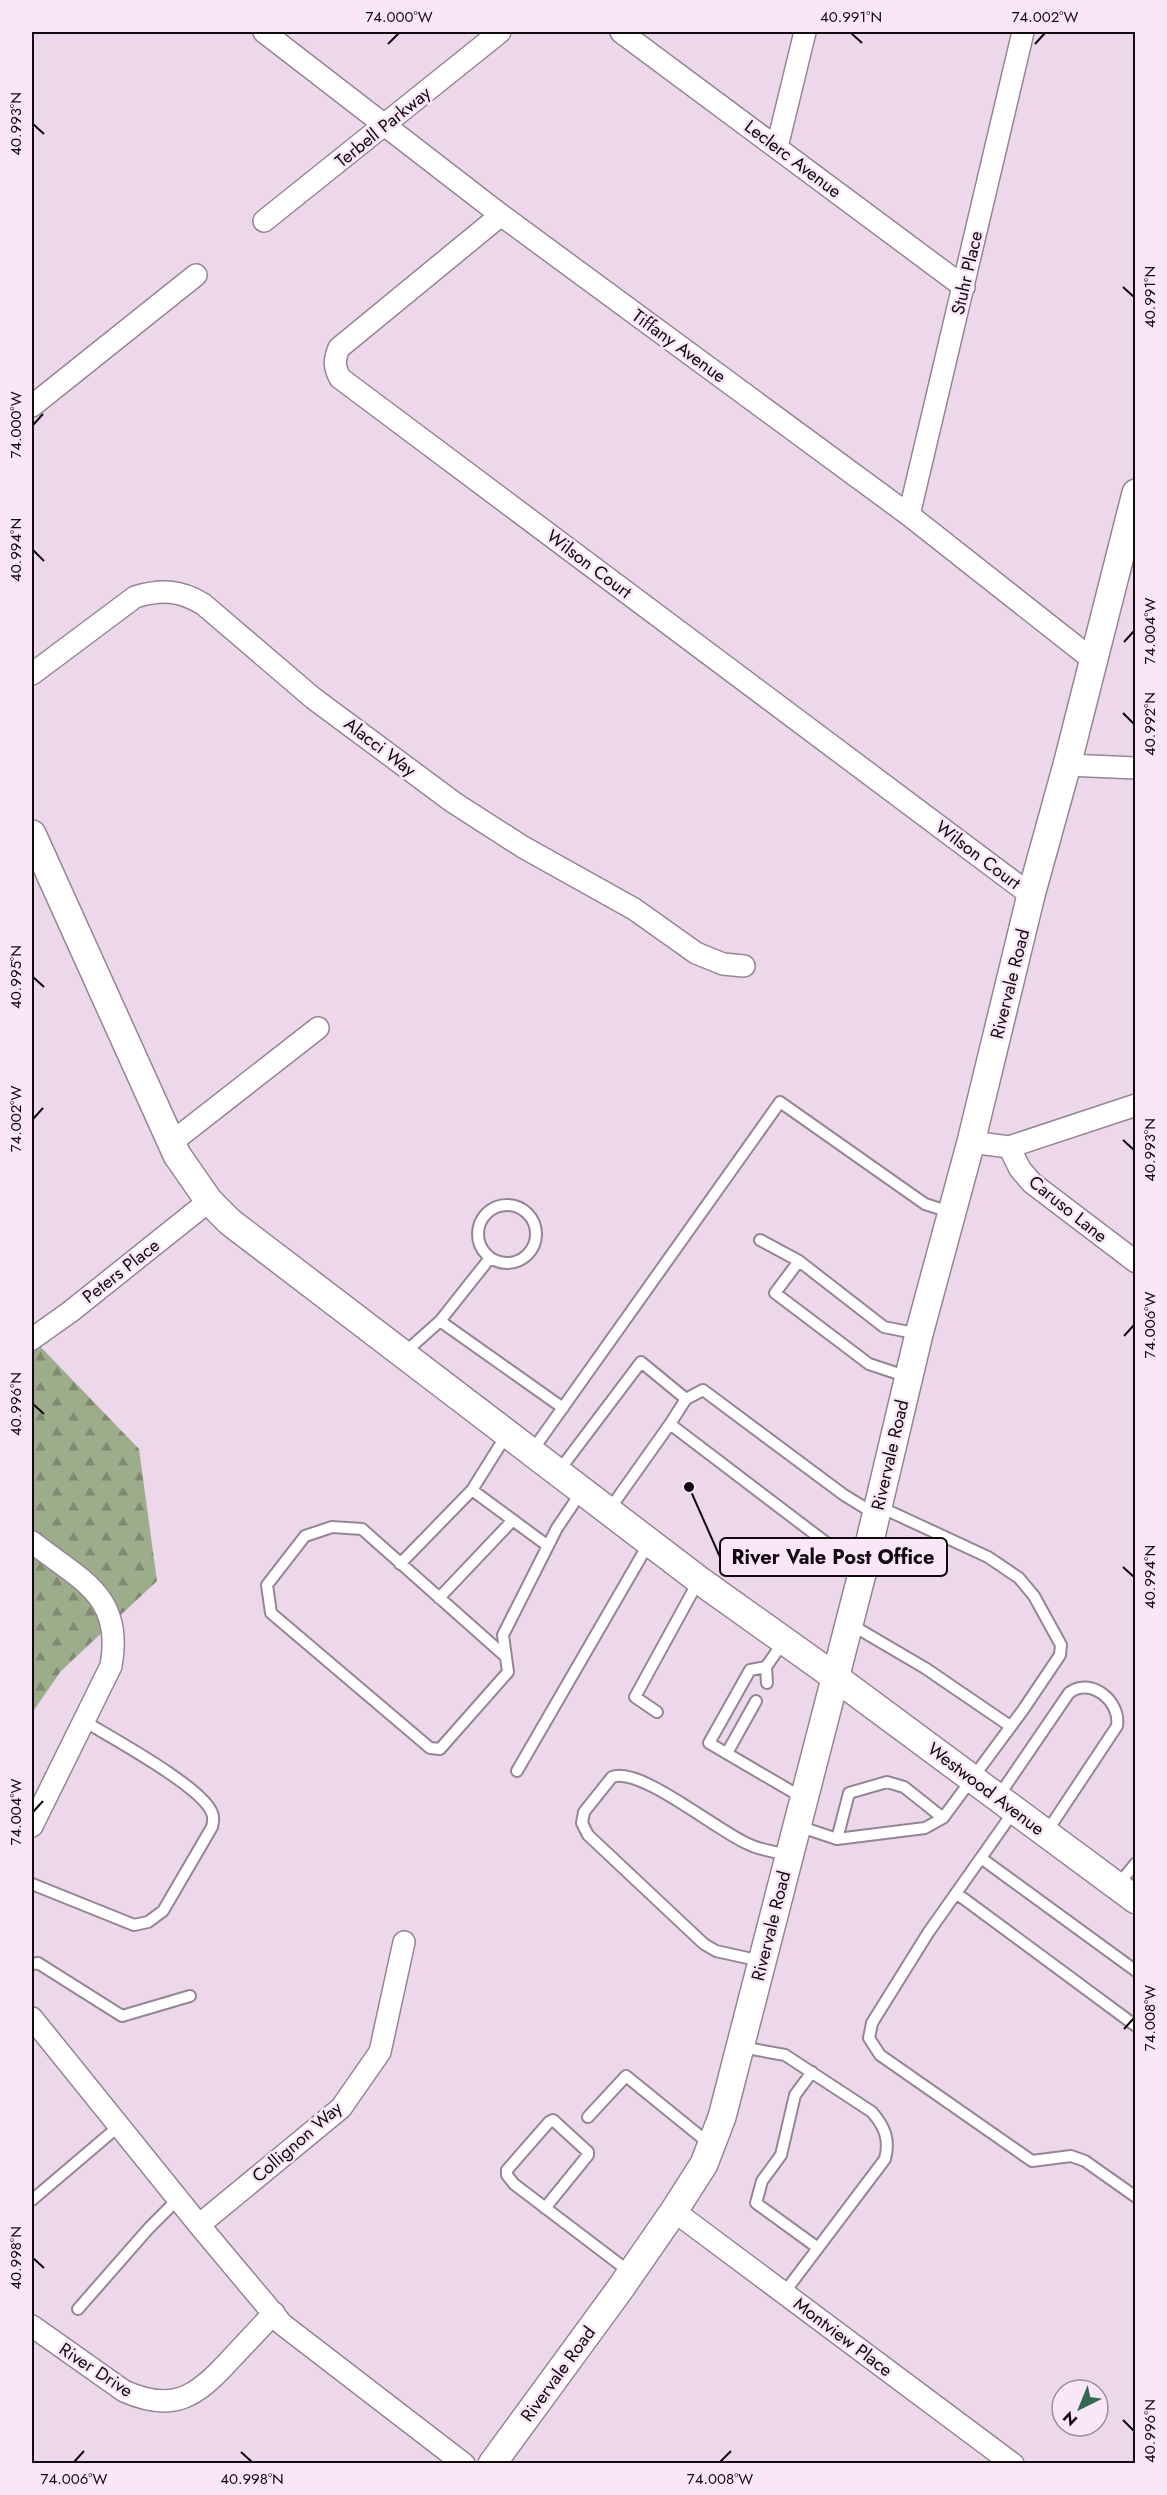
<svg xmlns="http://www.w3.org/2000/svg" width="1167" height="2495" font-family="Jost,sans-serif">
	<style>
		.forest { fill: url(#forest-firs) }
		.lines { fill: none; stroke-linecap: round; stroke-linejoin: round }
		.service-casing { stroke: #968595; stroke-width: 14 }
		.minor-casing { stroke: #968595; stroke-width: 24 }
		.tertiary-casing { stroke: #968595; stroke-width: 30 }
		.service { stroke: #fff; stroke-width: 10 }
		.minor { stroke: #fff; stroke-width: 21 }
		.tertiary { stroke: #fff; stroke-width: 27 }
		.ticks { fill: none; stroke: #100a0f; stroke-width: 2 }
		.labels { text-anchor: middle; stroke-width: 5; stroke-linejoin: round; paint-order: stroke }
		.street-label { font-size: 18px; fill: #100a0f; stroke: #f9e6f7 }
		.leader { fill: none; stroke: #100a0f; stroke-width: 2 }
		.callout-dot { fill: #100a0f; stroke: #f9e6f7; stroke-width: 2 }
		.callout { fill: #f9e6f7; stroke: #100a0f; stroke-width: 2 }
		.callout-label { font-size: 20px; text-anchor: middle; font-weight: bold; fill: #100a0f }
		.neatline { fill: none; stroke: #100a0f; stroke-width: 2 }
		.ticks-label { font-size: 15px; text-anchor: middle; fill: #100a0f }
	</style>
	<defs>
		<pattern id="forest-firs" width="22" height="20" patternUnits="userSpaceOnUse" patternTransform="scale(1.5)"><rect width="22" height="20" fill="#9dad8c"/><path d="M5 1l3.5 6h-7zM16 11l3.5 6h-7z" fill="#7f8b71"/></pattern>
	</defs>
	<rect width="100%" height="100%" fill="#ecd8ea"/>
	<path class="forest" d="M32 1338 139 1449 157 1581 61 1671 32 1713Z"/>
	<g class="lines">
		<defs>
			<path id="service" d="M478 1234a29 29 0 1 1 58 0a29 29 0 1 1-58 0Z
				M760 1240 799 1261
				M440 1321 563 1408
				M403 1354 440 1321 490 1258
				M908 1377 869 1364 775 1293 799 1261 884 1327 919 1334
				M686 1399 703 1390 844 1495 875 1514
				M532 1451 780 1102 925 1204 950 1212
				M558 1472 641 1362 686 1399 670 1424 862 1570
				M472 1490 548 1546
				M609 1510 670 1424
				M400 1564 472 1490 507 1434
				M439 1598 513 1520
				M850 1624 925 1668 1010 1726
				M784 1641 766 1667 750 1670 709 1743 803 1798
				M505 1656 362 1529 332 1527 305 1536 267 1585 271 1613 430 1748 440 1749 508 1672 503 1635 557 1528 582 1491
				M766 1667 767 1683
				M657 1712 635 1697 699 1580
				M727 1753 756 1701
				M517 1771 649 1543
				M998 1797 1069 1693C1090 1676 1121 1701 1117 1726L1046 1833
				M1014 1811 928 1933 872 2023 869 2038 880 2055 1032 2161 1071 2156 1085 2161 1136 2197
				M798 1826 837 1839 925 1828 943 1818 1023 1710 1060 1655 1061 1645 1034 1596 1019 1578 988 1557 878 1506
				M837 1839 849 1793 887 1782 904 1787 943 1818
				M981 1858 1136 1971
				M32 1884 134 1925 148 1922 163 1911 212 1827C213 1823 214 1817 212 1813 203 1787 110 1737 84 1721
				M1117 1886 1136 1863
				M956 1893 1136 2026
				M761 1961 716 1951 704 1944 588 1835 582 1823 584 1812 612 1777C640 1766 717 1831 748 1844 760 1850 775 1852 789 1855
				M32 1964 38 1963 122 2016 190 1996
				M741 2047 785 2055 872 2112C885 2127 890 2140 885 2159L784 2293
				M812 2072 795 2095 781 2155 762 2181 756 2203 818 2248
				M588 2117 626 2076 711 2145
				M32 2200 119 2126
				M545 2208 588 2155V2152L553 2120 549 2122 507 2170V2175L514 2184 631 2273
				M78 2309 149 2228 178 2199"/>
			<path id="minor" d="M264 32 501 215 909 515 1093 660
				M621 32 964 287
				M777 147 805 32
				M501 215 339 348C334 360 334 367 340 378L1031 895
				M264 221 500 32
				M32 406 196 275
				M909 515 1023 32
				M32 674 135 597C161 589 180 590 203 604L313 698 453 802 523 847 634 909 696 953 723 964 744 966
				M1067 765 1136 768
				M172 1142 318 1028
				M971 1142 1009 1147 1136 1105
				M1009 1147 1020 1169 1032 1183 1136 1262
				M32 1339 70 1312 209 1201
				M32 1542C80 1580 124 1595 111 1666L32 1826
				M32 2018 199 2225 282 2324 464 2464
				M674 2211 1013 2464
				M199 2225 341 2108 380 2052 404 1942
				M32 2326 124 2391C173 2413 196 2397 229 2361 244 2345 259 2329 274 2313"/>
			<path id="tertiary" d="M32 834 177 1155 209 1201 230 1222 699 1580 835 1677 1136 1900
				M492 2464 620 2289 674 2211 704 2164 722 2117 863 1570 919 1334 971 1142 1031 895 1067 765 1136 493"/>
		</defs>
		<use href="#service" class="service-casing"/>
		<use href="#minor" class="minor-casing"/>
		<use href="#tertiary" class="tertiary-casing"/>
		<use href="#service" class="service"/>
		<use href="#minor" class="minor"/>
		<use href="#tertiary" class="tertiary"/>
	</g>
	<path class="ticks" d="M851 33 862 43M388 44 399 33M1035 44 1045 33M33 124 44 134M1123 287 1134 297M33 425 43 414M33 550 44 561M1124 642 1134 631M1123 713 1134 724M33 977 44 987M33 1119 43 1108M1123 1140 1134 1150M1124 1336 1134 1325M33 1404 44 1414M1123 1567 1134 1577M33 1812 43 1801M1124 2029 1134 2018M33 2258 44 2268M1123 2420 1134 2431M241 2452 252 2462M74 2462 84 2451M720 2462 731 2451"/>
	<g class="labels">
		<g class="street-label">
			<text transform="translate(383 127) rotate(-39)" y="6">Terbell Parkway</text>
			<text transform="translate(793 159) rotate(37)" y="6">Leclerc Avenue</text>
			<text transform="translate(967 273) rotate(-77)" y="6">Stuhr Place</text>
			<text transform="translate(679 346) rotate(36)" y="6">Tiffany Avenue</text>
			<text transform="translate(589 564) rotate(37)" y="6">Wilson Court</text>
			<text transform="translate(380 747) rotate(37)" y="6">Alacci Way</text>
			<text transform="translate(978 855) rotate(37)" y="6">Wilson Court</text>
			<text transform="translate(1010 984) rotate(-76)" y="6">Rivervale Road</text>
			<text transform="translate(1068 1209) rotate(39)" y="6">Caruso Lane</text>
			<text transform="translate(121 1271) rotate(-38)" y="6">Peters Place</text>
			<text transform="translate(890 1455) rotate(-77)" y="6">Rivervale Road</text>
			<text transform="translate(986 1789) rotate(37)" y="6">Westwood Avenue</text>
			<text transform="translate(771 1926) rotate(-76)" y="6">Rivervale Road</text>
			<text transform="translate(297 2142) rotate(-41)" y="6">Collignon Way</text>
			<text transform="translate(843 2337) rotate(37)" y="6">Montview Place</text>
			<text transform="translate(96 2370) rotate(33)" y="6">River Drive</text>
			<text transform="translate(558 2374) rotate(-54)" y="6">Rivervale Road</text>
		</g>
	</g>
	<path class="leader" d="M689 1487L720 1557"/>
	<circle class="callout-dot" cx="689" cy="1487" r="6"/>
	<rect class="callout" x="720" y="1538" width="227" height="38" rx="6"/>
	<g class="callout-label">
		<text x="833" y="1564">River Vale Post Office</text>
	</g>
	<rect width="1167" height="2495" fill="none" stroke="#f9e6f7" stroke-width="66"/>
	<g transform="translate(1080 2408) rotate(223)"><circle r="28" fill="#f9e6f7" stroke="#9c8e9a" stroke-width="1.5"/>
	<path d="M0-4.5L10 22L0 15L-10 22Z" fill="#326950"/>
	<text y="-9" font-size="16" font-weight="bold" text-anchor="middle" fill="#100a0f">N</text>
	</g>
	<rect x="33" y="33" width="1101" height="2429" class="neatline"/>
	<g class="ticks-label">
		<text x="399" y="22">74.000°W</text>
		<text x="851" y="22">40.991°N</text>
		<text x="1045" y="22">74.002°W</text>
		<text transform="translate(16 124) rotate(-90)" y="5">40.993°N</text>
		<text transform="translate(1150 297) rotate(-90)" y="5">40.991°N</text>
		<text transform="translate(16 425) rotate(-90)" y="5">74.000°W</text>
		<text transform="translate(16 550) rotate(-90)" y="5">40.994°N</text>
		<text transform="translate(1150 631) rotate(-90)" y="5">74.004°W</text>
		<text transform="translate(1150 724) rotate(-90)" y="5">40.992°N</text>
		<text transform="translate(16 977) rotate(-90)" y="5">40.995°N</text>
		<text transform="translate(16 1119) rotate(-90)" y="5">74.002°W</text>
		<text transform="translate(1150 1150) rotate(-90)" y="5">40.993°N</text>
		<text transform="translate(1150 1325) rotate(-90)" y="5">74.006°W</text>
		<text transform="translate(16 1404) rotate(-90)" y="5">40.996°N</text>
		<text transform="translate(1150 1577) rotate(-90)" y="5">40.994°N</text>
		<text transform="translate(16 1812) rotate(-90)" y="5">74.004°W</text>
		<text transform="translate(1150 2018) rotate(-90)" y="5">74.008°W</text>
		<text transform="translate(16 2258) rotate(-90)" y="5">40.998°N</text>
		<text transform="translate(1150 2431) rotate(-90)" y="5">40.996°N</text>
		<text x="74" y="2484">74.006°W</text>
		<text x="252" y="2484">40.998°N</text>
		<text x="720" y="2484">74.008°W</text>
	</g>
</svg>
